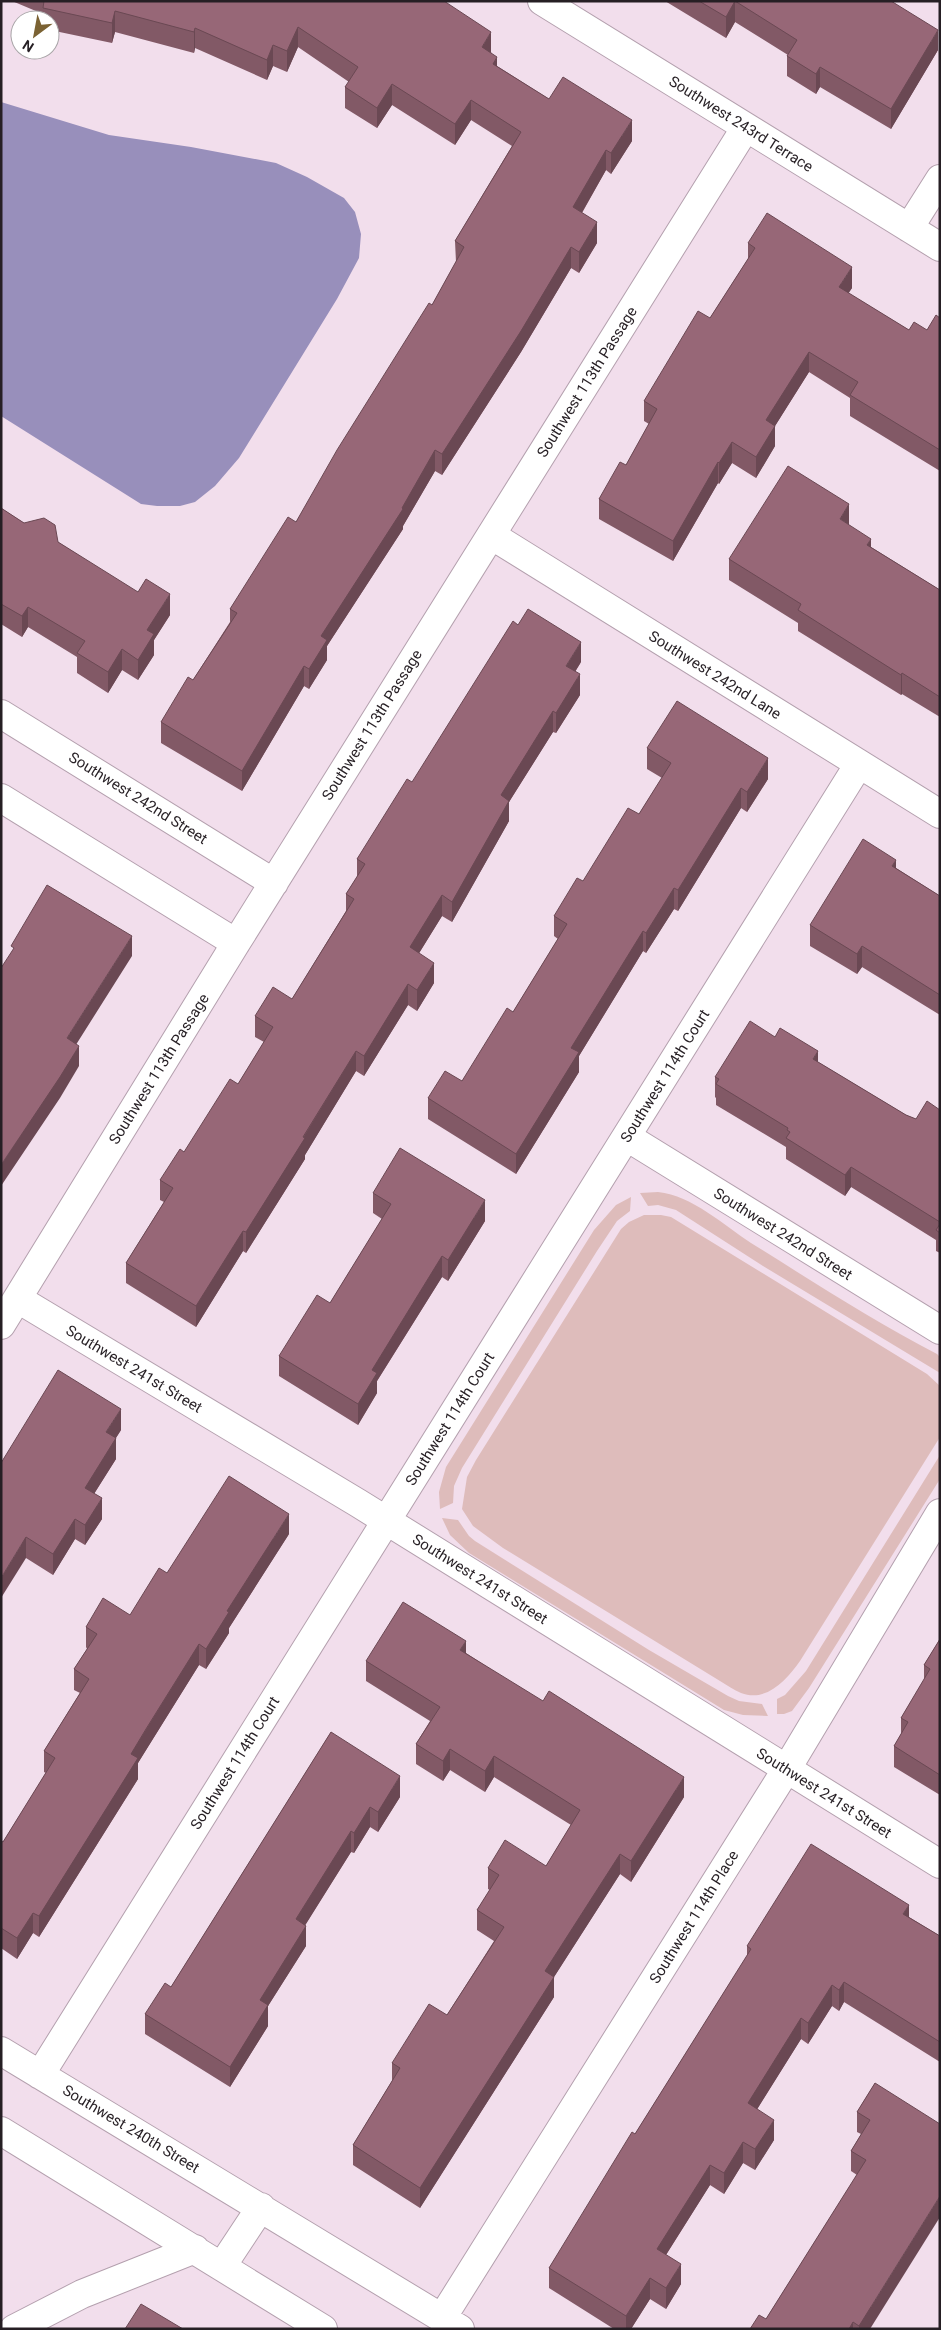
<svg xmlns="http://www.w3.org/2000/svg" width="941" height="2330" font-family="Roboto,sans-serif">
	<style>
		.green { fill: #debcbb }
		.water { fill: #988fbb }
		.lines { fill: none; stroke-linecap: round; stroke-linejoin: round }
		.minor-casing { stroke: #b4a0ae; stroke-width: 30 }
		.minor { stroke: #fff; stroke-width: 28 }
		.wall { fill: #825966 }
		.shaded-wall { fill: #6a4853 }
		.building { fill: #976777; stroke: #6a4853 }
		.labels { text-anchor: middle; stroke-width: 4.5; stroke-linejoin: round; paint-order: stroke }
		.street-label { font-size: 15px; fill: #261f24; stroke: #fff }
	</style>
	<rect width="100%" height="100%" fill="#f2deec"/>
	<path class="green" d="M658 1192C693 1196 722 1224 751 1243 812 1281 873 1321 937 1354L940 1357V1373L763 1266 676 1210 658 1205 648 1206 640 1193Z
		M631 1197 630 1211 617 1221 597 1251 462 1468 454 1486 453 1503 440 1509 439 1492 446 1467 594 1230 616 1205Z
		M644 1215H661L671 1217 927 1374 940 1386V1437L800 1661C787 1679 767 1703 741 1693 734 1690 727 1685 720 1681L503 1548 473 1526 462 1509 467 1477 476 1460 621 1229 629 1222Z
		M940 1455V1479L809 1688 792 1711 784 1714H777V1699L785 1695 806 1671Z
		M442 1518 458 1520 469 1536 475 1541 649 1650 728 1696 739 1701 762 1704 768 1716 743 1715 724 1710 469 1553 450 1535Z"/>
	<path class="water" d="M1 102 109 135 191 147 276 163 307 177 344 198 355 212 361 234 359 258 337 299 239 458 215 486 195 502 180 506H157L141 504 1 416Z"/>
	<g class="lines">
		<defs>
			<path id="minor" d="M542 1 940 247
				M909 228 940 179
				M491 535 940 814
				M1 714 274 883
				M1 798 236 943
				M627 1137 940 1330
				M18 1299 358 1503 940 1864
				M1 1325 236 943 746 127
				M1 2051 460 2329
				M40 2075 859 764
				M1 2131 323 2329
				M222 2266 261 2207
				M442 2318 786 1770 940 1513
				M14 2329 82 2294 195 2249"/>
		</defs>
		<use href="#minor" class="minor-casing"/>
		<use href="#minor" class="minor"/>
	</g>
	<path class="wall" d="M12 1H385L491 52 497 66 549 99 632 141 611 174 606 170 582 213 597 243 579 273 571 268 521 352 442 475 435 471 403 526V529L327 646V660L309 689 304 686 242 791 161 743V722L193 680 230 622V609L296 522 432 305 456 262 455 241 512 146 471 120 455 145 392 105 377 128 345 108V87L349 82 298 47 287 72 273 66 267 80 195 48 194 53 115 32 112 43 50 30V20H43V14Z
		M665 1H891L938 50 891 129 820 87 816 94 787 76V56L788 55 735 22 726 38Z
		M748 243 852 288 848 293 909 330H927L940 318V471L850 416V398L809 372 775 426V446L756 478 732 463 719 484 718 483 673 561 599 519V499L626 465 649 424 644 421V401L710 318 748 259Z
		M1 508 24 523 58 542 170 615 154 640V655L138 680 122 670 108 693 77 673V657L28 627 22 637 1 624Z
		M849 525 871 547 940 590V717L902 694 901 695 798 631V623L729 580V559Z
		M581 662 575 672 580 695 556 733 553 732 509 802V821L452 922 442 916 419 953 434 983 417 1011 408 1005 364 1076 356 1071 305 1155V1159L246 1253 243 1251 196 1327 126 1283V1263L164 1202 160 1200V1180L184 1152 238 1084 264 1042 255 1037V1016L292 999 346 911V894L357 877V859L412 782Z
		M647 748 768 779 747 812 741 808 678 911 674 909 646 953 643 951 579 1056V1072L516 1174 428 1119V1098L462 1081 513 1012 558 939 554 936V916L639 814 662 778 647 769Z
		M896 868 940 896V1015L862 967 857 974 810 946V925Z
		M775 1037 818 1062 906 1115 916 1119 940 1110V1253L936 1251V1240L851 1187 845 1196 786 1159V1147L716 1105V1098L715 1097V1077Z
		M373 1193 485 1221 448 1281 442 1277 377 1381V1393L358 1425 279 1376V1356L330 1303 382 1219 373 1213Z
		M121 1430 116 1438V1459L94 1494 102 1519 85 1545 75 1539 53 1575 26 1558 1 1463Z
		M289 1534 229 1628V1633L206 1669 199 1665 146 1750 138 1763V1779L39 1937 33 1933 17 1959 1 1948V1841L3 1842 46 1773 44 1772V1751L80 1693 74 1690V1669L87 1649 86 1647V1627L130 1615 167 1573Z
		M940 1639V1795L894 1767V1746L901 1734V1718L924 1680V1665Z
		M466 1653 684 1797 631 1882 620 1874 554 1977V1997L420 2208 353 2165V2145L392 2081V2063L447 2015 494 1941 477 1930V1910L490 1890 488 1889V1868L546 1866 571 1825 494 1777 485 1792 450 1770 443 1781 416 1764V1744L430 1721 366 1681V1661Z
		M331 1732 400 1797 378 1832 370 1827 354 1853 351 1852 305 1925 306 1946 268 2006V2026L230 2087 145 2034V2014L171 1987Z
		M909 1917 940 1936V2062L844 2002 839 2011 832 2006 808 2044 801 2039 757 2109 774 2140 755 2170 743 2163 724 2194 710 2185 666 2255 681 2284 666 2309 650 2299 631 2329H614L549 2288V2268L635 2134 747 1956V1946Z
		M875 2083 870 2329H750L766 2319 857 2175 851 2171V2151L861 2134 857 2132V2112Z"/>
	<path class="shaded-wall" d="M735 1V22L726 38V17Z
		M115 11V32L112 43V23Z
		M298 27V47L287 72V51Z
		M195 28V48L194 53V32Z
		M938 30V50L891 129V109Z
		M491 32V52L482 67V47Z
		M273 45V66L267 80V60Z
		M497 57V77L493 64Z
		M820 67V87L816 94V74Z
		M392 84V105L377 128V108Z
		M471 100V120L455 145V124Z
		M632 120V141L611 174V153Z
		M606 150V170L573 228V207Z
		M597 222V243L579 273V252Z
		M571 247V268L521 352 442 475V454Z
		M852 267V288L839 308V287Z
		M809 352V372L775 426V446L756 478V457L766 420Z
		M732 442V463L719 484V463Z
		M435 450V471L403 526V529L327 646V660L309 689V669L321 636 402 508Z
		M718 462V483L673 561V541Z
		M849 504V525L840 519Z
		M871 539V559L867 545Z
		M170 594V615L154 640V655L138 680V660L147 630Z
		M28 607V627L22 637V616Z
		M581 642V662L566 686V666Z
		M122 649V670L108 693V672Z
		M304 666V686L242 791V771Z
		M902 673V694L901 695V675Z
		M580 674V695L556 733V713Z
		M553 711V732L509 802V821L452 922V902L501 795Z
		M768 758V779L747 812V792Z
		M741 788V808L678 911V890Z
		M2 854V874L1 876V855Z
		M896 860V880L892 866Z
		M674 888V909L646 953V933Z
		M442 895V916L410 968V947Z
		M643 931V951L579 1056V1072L516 1174V1154L571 1048Z
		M132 936V956L67 1059V1038Z
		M862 946V967L857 974V954Z
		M434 963V983L417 1011V990Z
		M408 984V1005L364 1076V1056Z
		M79 1046V1066L60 1098 1 1186V1165Z
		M356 1051V1071L305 1155V1159L246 1253V1232Z
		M818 1051V1071L813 1059Z
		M851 1167V1187L845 1196V1175Z
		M485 1200V1221L448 1281V1260Z
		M243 1231V1251L196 1327V1306Z
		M442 1256V1277L377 1381V1393L358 1425V1404L372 1370Z
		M121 1409V1430L106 1453V1432Z
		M116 1438V1459L85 1508V1488Z
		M102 1498V1519L85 1545V1525Z
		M289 1514V1534L229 1628V1633L206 1669V1649L227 1611Z
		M75 1519V1539L53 1575V1554Z
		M26 1537V1558L1 1598V1578Z
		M466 1641V1662L460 1650Z
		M199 1644V1665L138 1763V1779L39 1937V1916L131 1754Z
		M450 1749V1770L443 1781V1761Z
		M494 1756V1777L485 1792V1771Z
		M400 1776V1797L378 1832V1812Z
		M684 1777V1797L631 1882V1861Z
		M370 1807V1827L354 1853V1833Z
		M351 1831V1852L296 1940V1919Z
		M620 1854V1874L554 1977V1997L420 2208V2188L545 1971Z
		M909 1905V1925L903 1914Z
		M33 1913V1933L17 1959V1938Z
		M306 1926V1946L268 2006V2026L230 2087V2067L260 2000Z
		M844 1982V2002L839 2011V1990Z
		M832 1985V2006L808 2044V2023Z
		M801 2018V2039L748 2124V2103Z
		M774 2120V2140L755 2170V2149Z
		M743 2142V2163L724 2194V2173Z
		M710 2165V2185L657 2269V2249Z
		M940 2196V2217L870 2329H859V2326Z
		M681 2264V2284L666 2309V2288Z
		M650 2278V2299L631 2329H626V2316Z
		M853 2322V2329H849Z"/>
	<path class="building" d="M44 1H444L491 32 482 47 497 57 493 64 549 99 563 77 632 120 611 153 606 150 573 207 597 222 579 252 571 247 521 331 442 454 435 450 402 508 403 509 321 636 327 640 309 669 304 666 242 771 161 722 188 677 193 680 237 613 230 609 288 517 296 522 337 450 429 303 432 305 464 247 455 241 521 132 471 100 455 124 392 84 377 108 345 87 358 67 298 27 287 51 273 45 267 60 195 28 194 32 115 11 112 23 43 8Z
		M699 1H891L938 30 891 109 820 67 816 74 787 56 797 40 735 1 726 17Z
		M767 213 852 267 839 287 909 330 914 322 927 330 936 315 940 318V450L850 395 858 382 809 352 766 420 775 426 756 457 732 442 719 463 718 462 673 541 599 499 620 462 626 465 657 409 644 401 698 311 710 318 755 248 748 243Z
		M788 466 849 504 840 519 871 539 867 545 940 590V697L902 673 901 675 798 610 801 604 729 559Z
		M1 508 24 523 44 518 55 525 58 542 138 592 146 579 170 594 147 630 154 634 138 660 122 649 108 672 77 653 85 641 28 607 22 616 1 604Z
		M528 609 581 642 566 666 580 674 556 713 553 711 501 795 509 801 452 902 442 895 410 947 434 963 417 990 408 984 364 1056 356 1051 303 1137 305 1138 246 1232 243 1231 196 1306 126 1263 173 1188 160 1180 180 1149 184 1152 230 1079 238 1084 273 1027 255 1016 273 987 292 999 354 899 346 894 365 864 357 859 407 779 412 782 513 621 518 625Z
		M677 701 768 758 747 792 741 788 678 890 674 888 646 933 643 931 571 1048 579 1052 516 1154 428 1098 445 1071 462 1081 507 1008 513 1012 567 924 554 916 577 878 583 881 628 808 639 814 671 763 647 748Z
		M863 839 896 860 892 866 940 896V995L862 946 857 954 810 925Z
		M47 885 132 936 67 1038 79 1046 60 1077 1 1165V968L14 948 11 946Z
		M750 1021 775 1037 780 1028 818 1051 813 1059 906 1115 916 1119 927 1101 940 1110V1222L851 1167 845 1175 786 1138 790 1132 787 1130 788 1128 716 1084 719 1079 715 1077Z
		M400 1148 485 1200 448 1260 442 1256 372 1370 377 1373 358 1404 279 1356 317 1295 330 1303 391 1204 373 1193Z
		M940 1224V1233L936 1230Z
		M58 1370 121 1409 106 1432 116 1438 85 1488 102 1498 85 1525 75 1519 53 1554 26 1537 1 1578V1463Z
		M229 1476 289 1514 227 1611 229 1612 206 1649 199 1644 146 1729 131 1754 138 1758 39 1916 33 1913 17 1938 1 1928V1841L3 1842 55 1758 44 1751 89 1679 74 1669 97 1634 86 1627 103 1598 130 1615 159 1568 167 1573Z
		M403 1602 466 1641 460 1650 543 1701 549 1691 684 1777 631 1861 620 1854 545 1971 554 1977 420 2188 353 2145 400 2068 392 2063 429 2004 447 2015 504 1927 477 1910 499 1875 488 1868 505 1840 546 1866 580 1810 494 1756 485 1771 450 1749 443 1761 416 1744 440 1707 366 1661Z
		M940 1639V1775L894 1746 908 1722 901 1718 930 1669 924 1665Z
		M331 1732 400 1776 378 1812 370 1807 354 1833 351 1831 296 1919 306 1926 260 2000 268 2005 230 2067 145 2014 165 1983 171 1987Z
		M811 1844 909 1905 903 1914 940 1936V2042L844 1982 839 1990 832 1985 808 2023 801 2018 748 2103 774 2120 755 2149 743 2142 724 2173 710 2165 657 2249 681 2264 666 2288 650 2278 626 2316 549 2268 632 2132 635 2134 751 1949 747 1946Z
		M875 2083 940 2124V2196L859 2326 853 2322 849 2329H750L759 2315 766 2319 866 2160 851 2151 870 2120 857 2112Z
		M141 2304 183 2329H125Z"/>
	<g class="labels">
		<g class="street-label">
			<text transform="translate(741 124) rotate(32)" y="5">Southwest 243rd Terrace</text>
			<text transform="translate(587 382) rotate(-58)" y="5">Southwest 113th Passage</text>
			<text transform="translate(715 675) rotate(32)" y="5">Southwest 242nd Lane</text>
			<text transform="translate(372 725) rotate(-58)" y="5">Southwest 113th Passage</text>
			<text transform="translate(138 798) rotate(32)" y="5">Southwest 242nd Street</text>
			<text transform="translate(159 1069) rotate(-58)" y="5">Southwest 113th Passage</text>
			<text transform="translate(665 1076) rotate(-58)" y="5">Southwest 114th Court</text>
			<text transform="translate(783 1234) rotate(32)" y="5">Southwest 242nd Street</text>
			<text transform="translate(134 1369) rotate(31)" y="5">Southwest 241st Street</text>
			<text transform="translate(450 1419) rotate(-58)" y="5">Southwest 114th Court</text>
			<text transform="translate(480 1579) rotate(32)" y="5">Southwest 241st Street</text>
			<text transform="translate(235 1763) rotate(-58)" y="5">Southwest 114th Court</text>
			<text transform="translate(824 1793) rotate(32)" y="5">Southwest 241st Street</text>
			<text transform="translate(694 1917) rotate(-58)" y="5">Southwest 114th Place</text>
			<text transform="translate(131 2129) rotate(31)" y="5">Southwest 240th Street</text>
		</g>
	</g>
	<rect width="941" height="2330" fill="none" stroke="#261f24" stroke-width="5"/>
	<g transform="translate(35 35) rotate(212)"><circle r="24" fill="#ffffff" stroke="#a8a5a7"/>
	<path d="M0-4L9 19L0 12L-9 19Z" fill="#7b6233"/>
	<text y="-8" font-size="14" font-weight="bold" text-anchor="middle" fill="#261f24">N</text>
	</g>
</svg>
